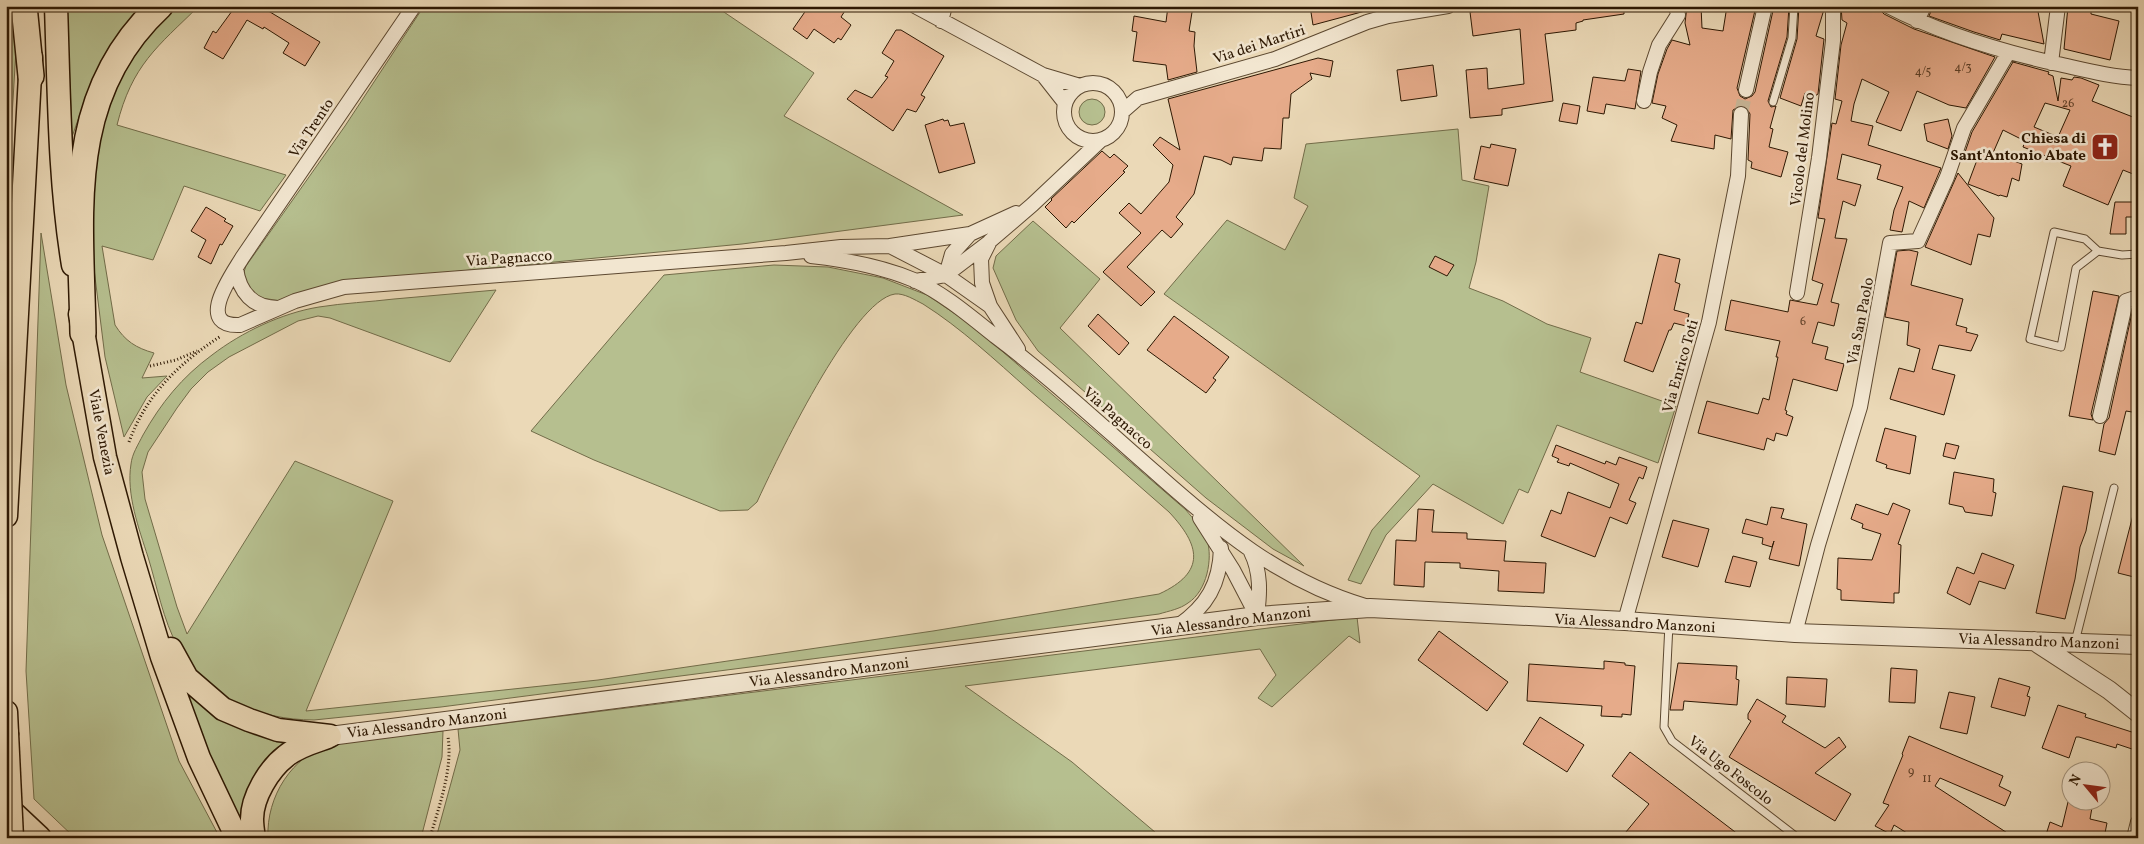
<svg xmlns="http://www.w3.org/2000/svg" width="2144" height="844" font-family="Vollkorn,serif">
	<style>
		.green { fill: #b6bf8f; stroke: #726c49 }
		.building { fill: #e6ab8a; stroke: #2d1803; fill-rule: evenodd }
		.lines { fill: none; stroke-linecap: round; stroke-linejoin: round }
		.minor-tunnel { stroke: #c5b293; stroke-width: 14; stroke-dasharray: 14 7; stroke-linecap: butt }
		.service-casing { stroke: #5c4830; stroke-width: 9 }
		.minor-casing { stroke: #5c4830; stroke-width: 16 }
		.tertiary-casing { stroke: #5c4830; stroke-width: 20 }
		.trunk-casing { stroke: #2d1803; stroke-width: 25 }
		.motorway-casing { stroke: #2d1803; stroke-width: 28 }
		.path { stroke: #2d1803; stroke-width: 3; stroke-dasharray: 1 2.5; stroke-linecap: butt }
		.service { stroke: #f2e6d0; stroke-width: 7 }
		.minor { stroke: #f2e6d0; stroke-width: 14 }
		.tertiary { stroke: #f2e6d0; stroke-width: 18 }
		.trunk { stroke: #ebd9b7; stroke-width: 22 }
		.motorway { stroke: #ebd9b7; stroke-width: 25 }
		.trunk-bridge-casing { stroke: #2d1803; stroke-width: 25; stroke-linecap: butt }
		.trunk-bridge { stroke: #ebd9b7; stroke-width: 22 }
		.labels { text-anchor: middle; stroke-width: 5; stroke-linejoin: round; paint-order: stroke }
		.number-label { font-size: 12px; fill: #5b3d25 }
		.street-label { font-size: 15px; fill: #2d1803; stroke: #f2e6d0 }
		.poi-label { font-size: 15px; font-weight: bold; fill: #2d1803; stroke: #f2e6d0; text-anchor: end }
	</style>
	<rect width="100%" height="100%" fill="#ebd9b7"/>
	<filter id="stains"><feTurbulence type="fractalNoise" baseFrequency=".004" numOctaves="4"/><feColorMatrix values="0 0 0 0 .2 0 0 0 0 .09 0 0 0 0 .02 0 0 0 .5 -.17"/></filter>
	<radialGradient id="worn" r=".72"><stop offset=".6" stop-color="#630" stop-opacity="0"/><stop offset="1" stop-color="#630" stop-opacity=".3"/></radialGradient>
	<path class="green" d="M6 6H16L17 33 6 217Z
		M67 6H147L100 69 86 97 72 137Z
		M168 6H199C157 47 132 65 117 125L286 175 260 211 184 186 153 260 102 246 115 325C125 341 136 348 154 353L142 378 167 376 147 397 124 437 105 357 93 261 86 189 107 88Z
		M424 6H715L814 73 784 116 963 215 742 244 388 278 281 301 262 298 246 288 243 275 246 266 345 126Z
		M1079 112a13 13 0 1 1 26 0a13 13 0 1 1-26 0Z
		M1458 129 1462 180 1489 186 1476 262 1469 288 1503 301 1547 324 1591 338 1580 372 1676 406 1658 463 1557 425 1528 493 1519 489 1503 524 1433 484 1386 535 1361 584 1348 580 1372 530 1420 476 1164 294 1227 220 1285 250 1308 206 1294 198 1306 144Z
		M1033 221 1100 279 1060 328 1304 566 1273 549 1206 498 1038 351 1016 320 993 268 996 256Z
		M41 233 66 385 102 535 179 761 220 838H75L34 799 26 671Z
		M774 265 828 267 883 278 927 295 973 326 1186 510C1193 519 1203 528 1207 539 1213 559 1207 591 1188 603 1180 609 1169 611 1159 614L441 707 314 720C258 720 206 697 178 647 163 620 157 586 148 557 139 529 126 494 131 464 132 454 138 445 143 435 161 403 182 377 212 355 242 332 282 313 319 307 344 303 369 302 394 299 428 296 462 293 496 290L450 362 330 318 318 316 298 321 229 357 208 372 191 389 177 408 148 452 142 472 145 499 177 607 187 634 295 461 393 501 306 711 598 680 933 631 1159 594C1207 572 1200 545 1169 512 1122 471 1076 430 1029 390 995 360 961 328 923 304 915 300 904 293 895 294 852 300 775 463 757 502L748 510 720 511 594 460 531 431 664 275Z
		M1357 617 1360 643 1349 636 1272 707 1258 698 1276 675 1260 649 965 686 1072 762 1162 838H436L460 750 458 729Z
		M181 687 290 739 277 751 240 821 212 764Z
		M443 731 442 757 421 838H268C266 797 292 755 332 744 343 740 355 741 366 739 392 737 417 734 443 731Z"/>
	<path class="building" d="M224 6H260L320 42 305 66 283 53 289 43 264 27 263 29 247 20 223 59 204 48 213 31 216 33 232 11Z
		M809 6H848L841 17 851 25 841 40 838 38 834 43 814 29 807 39 793 29Z
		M1168 6H1193L1189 31 1195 32 1194 46 1197 72 1168 80 1166 65 1133 61 1137 32 1132 31 1134 16 1166 22Z
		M1310 6H1368L1369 10 1313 25Z
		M1513 6H1624V14L1583 20V21L1576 23V30L1545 34 1553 101 1502 109V115L1470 118 1466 70 1487 68 1488 89 1524 84 1520 29 1473 36 1470 12Z
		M1687 6H1701L1702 28 1723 31 1727 6H1756L1737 88 1740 96 1745 99 1752 96 1755 92 1774 6H1789L1787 37 1768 101 1771 107 1776 106 1770 128 1773 129 1769 147 1788 152 1781 177 1751 168 1752 162 1748 160 1750 114 1746 107 1742 105 1733 110 1731 139 1715 135 1714 149 1671 141 1677 125 1662 118 1666 106 1652 103 1658 74 1667 49 1672 40 1690 45 1685 23Z
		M1799 6H1825L1816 36 1824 39 1818 94 1815 96 1805 93 1801 106 1780 98 1797 39Z
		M1841 6H1876L1884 14 1914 29 1995 57 1966 108 1949 105 1917 91 1901 131 1876 122 1889 92 1862 79 1854 104 1851 121 1873 126 1868 145 1941 168 1924 208 1909 201 1902 232 1890 230 1894 210 1903 187 1877 179 1881 165 1842 154 1837 179 1861 185 1855 206 1843 201 1835 238 1847 239 1831 302 1839 304 1834 326 1818 322 1812 343 1828 347 1825 359 1844 364 1837 391 1793 379 1785 410 1787 411 1786 414 1793 417 1787 436 1776 433 1774 441 1767 438 1764 450 1698 433 1707 401 1758 414 1763 398 1769 400 1778 357H1776L1780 341 1725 330 1731 300 1788 312 1790 300 1817 305 1823 284 1812 280 1825 219 1818 218 1832 123 1836 124 1842 101 1835 99 1841 45 1847 23 1842 20Z
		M1933 6H2037L2044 44 2002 34 2000 40 1974 32 1929 16Z
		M2068 6 2091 9V14L2119 21 2110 60 2064 49Z
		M896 30H901L944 56 921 95 925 97 916 112 907 109 893 131 847 99 855 90 872 98 888 77 885 76 894 61 882 53Z
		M1318 58 1333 61 1330 77 1310 73 1312 79 1291 94 1289 118H1283L1281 149 1264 148 1262 161 1233 157 1231 165 1221 160 1204 156 1194 194 1176 217 1183 224 1171 238 1162 230 1127 267 1155 292 1141 306 1103 272 1141 233 1119 213 1129 203 1141 214 1169 182 1173 165 1153 145 1160 137 1180 150 1168 99Z
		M2013 62 2049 72 2048 74 2053 76 2058 101 2061 78 2072 80 2074 77 2081 78 2099 85 2092 101 2138 119V176L2123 170 2108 205 2063 186 2071 166 2023 147 2025 141 2003 130 1993 153 2022 164 2019 181 2012 178 2007 197 2000 195 1999 196 1968 184 1977 160 1964 155 1972 132ZM2045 103 2070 110 2058 137 2034 127Z
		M1433 65 1437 96 1401 101 1397 70Z
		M1628 69 1641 71 1635 109 1606 104 1604 114 1587 111 1593 77 1625 81Z
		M1563 103 1580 106 1577 124 1559 121Z
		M943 119 944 121 948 120 950 126 964 123 975 163 939 173 925 125Z
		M1948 119 1952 136 1948 149 1927 141 1924 124Z
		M1491 144 1516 149 1508 186 1474 179 1481 146 1490 148Z
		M1102 151 1110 158 1114 154 1128 166 1123 171 1125 172 1074 223 1072 221 1066 228 1045 207 1052 200 1051 199Z
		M1958 173 1994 218 1990 237 1978 234 1971 265 1925 247Z
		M2115 202H2138V217H2126V234H2110Z
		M206 207 226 219 224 221 233 226 222 245 220 244 211 264 198 257 206 240 191 231Z
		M1909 250 1918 252 1911 285 1963 299 1956 325 1967 328 1966 332 1978 335 1971 351 1939 345 1932 369 1955 375 1944 415 1890 399 1899 368 1914 372 1920 349 1907 345 1909 322 1885 317 1897 251Z
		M1659 254 1680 259 1675 282 1680 284 1674 310 1689 314 1686 326 1674 323 1671 330H1669L1653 372 1624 361 1636 322 1642 324Z
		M1435 256 1454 265 1447 276 1429 267Z
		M2093 291 2119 296 2091 414 2093 420 2069 416Z
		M2138 306V413L2126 411 2115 455 2099 451 2104 424 2109 418 2133 308Z
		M1098 314 1129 343 1119 355 1088 326Z
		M1174 316 1229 357 1213 378 1216 380 1206 393 1147 350Z
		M1885 428 1916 436 1910 474 1886 468 1887 465 1876 461Z
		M1946 443 1959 446 1955 459 1943 456Z
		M1556 445 1605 464 1606 461 1616 465 1619 457 1647 467 1643 479 1639 477 1629 500 1636 503 1627 524 1610 517 1595 557 1541 536 1551 510 1561 514 1568 492 1610 508 1619 484 1570 463 1569 466 1557 462 1559 459 1552 456Z
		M1954 472 1994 479 1993 492 1996 493 1992 516 1965 512 1963 507 1949 504Z
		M2063 486 2093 492 2086 531 2080 547 2075 579 2065 619 2036 613Z
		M1893 503 1910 510 1898 544 1901 545 1899 593H1894V603L1841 600V590L1837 589 1838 558 1872 560 1881 534 1862 528 1863 524 1851 519 1856 504 1888 515Z
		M1771 507 1784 509 1781 518 1807 524 1799 566 1769 559 1774 541 1772 547 1762 544 1763 538 1742 533 1746 519 1767 525Z
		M1418 509 1434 510 1432 532 1467 533V539L1506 541 1504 561 1546 563 1544 593 1498 591 1499 571 1460 568V563L1425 562 1424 587 1394 585 1396 540 1416 541Z
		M2133 515 2138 516V578L2118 573Z
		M1673 520 1709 529 1698 567 1662 557Z
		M1982 553 2014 565 2005 589 1979 581 1970 605 1947 593 1957 567 1974 574Z
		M1733 556 1757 562 1750 587 1725 582Z
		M1439 631 1508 682 1487 711 1418 660Z
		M1604 661 1625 663V665L1635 666 1631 715 1622 714V717L1601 716 1602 706 1527 701 1529 664 1604 669Z
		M1678 663 1737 666 1736 679 1739 680 1737 705 1684 701 1683 710H1670Z
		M1891 668 1917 670 1915 703 1889 702Z
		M1787 677 1827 679 1825 707 1786 704Z
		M1999 678 2030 687 2027 696 2030 697 2025 716 1991 707Z
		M1949 692 1975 697 1967 734 1940 728Z
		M1757 699 1786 716 1782 722 1825 748 1839 737 1846 747 1815 773 1851 794 1835 821 1729 757 1751 721 1748 719V714Z
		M2058 705 2086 714 2085 717 2138 734V751L2117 744 2116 748 2079 737H2076L2069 758 2042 748Z
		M1540 717 1584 745 1567 772 1523 744Z
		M1909 736 2003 776 1999 786 2011 792 2005 806 1940 778 1935 786 2015 838H1915L1894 825 1890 834 1875 826 1889 805 1883 803 1903 755 1902 754Z
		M1630 752 1684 793 1743 838H1621L1649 804 1612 776Z
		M2068 802H2093L2090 819 2107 823 2104 838H2045L2050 822 2062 827Z"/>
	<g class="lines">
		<path class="minor-tunnel" d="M1741 114 1746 90"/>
		<defs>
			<path id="service" d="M1773 102 1792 38 1794 6
				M2098 251 2076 268 2061 347 2030 339 2054 232 2085 239 2098 251 2122 255 2138 254
				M1669 624 1664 727 1672 741 1798 838
				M2075 642 2114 488"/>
			<path id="minor" d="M414 6 242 258C232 275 194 327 240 325L295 301 344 287 786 253 841 247 890 246 946 275 990 306
				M915 6 1043 75 1080 86
				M1888 6C1942 34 1999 51 2058 64 2085 70 2111 77 2138 78
				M941 21 945 6
				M1917 21 1924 6
				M2051 63 2058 6
				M1043 75 1065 103
				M1064 112a29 29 0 1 1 58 0a29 29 0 1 1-58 0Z
				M1746 90 1765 6
				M1644 101 1650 72 1659 45 1678 15 1676 6
				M1122 112 1138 98 1275 59 1367 22 1388 16 1448 6
				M890 246 970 234 1016 213
				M811 256C847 260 881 266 914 280 943 293 970 316 995 336 1051 378 1103 427 1156 473 1220 530 1281 581 1365 606
				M236 268C239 292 253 308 278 308
				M946 275 952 254 970 234
				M915 281 946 275 988 243
				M1797 293 1819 158 1833 41V9
				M1018 349 990 306 982 283 981 259 990 241 1032 205 1101 140
				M2100 416 2126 301 2138 297
				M1200 518 1233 570 1257 616
				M1251 552C1261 572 1260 593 1257 615
				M1625 621 1709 322 1738 176 1741 114
				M1178 626C1207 606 1220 584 1221 548
				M1795 633 1818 545 1860 407 1890 243 1918 241 1947 177 1964 128 2008 53
				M2134 838 2138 822"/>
			<path id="tertiary" d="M2034 641 2109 690 2138 713
				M330 736 1257 616 1370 608 1625 621 1795 633 2138 645"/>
			<path id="trunk" d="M56 6C59 92 59 180 73 265
				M80 314 105 457 132 557 162 657 199 758 237 838
				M6 516 31 57
				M171 649 187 678 223 709 249 720 278 730 330 736
				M6 712 7 733
				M254 838C253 832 252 825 252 819 252 797 269 769 286 756 298 746 314 742 328 737"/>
			<path id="motorway" d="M24 6 31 76
				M83 333C81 214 63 96 160 6
				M6 808 38 838"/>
		</defs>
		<use href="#service" class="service-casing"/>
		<use href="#minor" class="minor-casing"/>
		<use href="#tertiary" class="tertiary-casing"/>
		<use href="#trunk" class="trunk-casing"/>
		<use href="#motorway" class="motorway-casing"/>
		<path class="path" d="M150 366 176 360 197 351
			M129 442C146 395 179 363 221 336
			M430 838C439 806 453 769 448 737"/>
		<use href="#service" class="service"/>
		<use href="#minor" class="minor"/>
		<use href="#tertiary" class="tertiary"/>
		<use href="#trunk" class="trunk"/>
		<use href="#motorway" class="motorway"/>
		<defs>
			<path id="trunk-bridge" d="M7 733 12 838"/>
		</defs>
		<use href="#trunk-bridge" class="trunk-bridge-casing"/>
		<use href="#trunk-bridge" class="trunk-bridge"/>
	</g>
	<defs>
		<symbol id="church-square" viewBox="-11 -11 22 22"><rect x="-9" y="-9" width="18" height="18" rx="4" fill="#8f2418" stroke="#f2e6d0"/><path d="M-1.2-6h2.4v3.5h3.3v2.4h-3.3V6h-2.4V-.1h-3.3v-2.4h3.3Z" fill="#fff"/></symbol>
	</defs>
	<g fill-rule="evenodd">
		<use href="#church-square" x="2089" y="131" width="32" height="32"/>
	</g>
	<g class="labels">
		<g class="number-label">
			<text x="1963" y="71">4/3</text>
			<text x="1923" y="75">4/5</text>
			<text x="2068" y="107">26</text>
			<text x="1803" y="325">6</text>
			<text x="1911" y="775">9</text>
			<text x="1927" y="782">11</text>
		</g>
		<g class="street-label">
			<text transform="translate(1259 44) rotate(-18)" y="5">Via dei Martiri</text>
			<text transform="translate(311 128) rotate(-56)" y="5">Via Trento</text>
			<text transform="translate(1802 149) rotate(-83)" y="5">Vicolo del Molino</text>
			<text transform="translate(509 258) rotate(-4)" y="5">Via Pagnacco</text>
			<text transform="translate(1860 321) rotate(-79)" y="5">Via San Paolo</text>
			<text transform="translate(1680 366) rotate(-74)" y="5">Via Enrico Toti</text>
			<text transform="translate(1118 418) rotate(41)" y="5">Via Pagnacco</text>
			<text transform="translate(102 432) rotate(79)" y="5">Viale Venezia</text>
			<text transform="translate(1231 621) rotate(-7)" y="5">Via Alessandro Manzoni</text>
			<text transform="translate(1635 623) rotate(3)" y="5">Via Alessandro Manzoni</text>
			<text transform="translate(2039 641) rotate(2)" y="5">Via Alessandro Manzoni</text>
			<text transform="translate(829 672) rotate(-7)" y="5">Via Alessandro Manzoni</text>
			<text transform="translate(427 723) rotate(-7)" y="5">Via Alessandro Manzoni</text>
			<text transform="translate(1731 770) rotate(38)" y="5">Via Ugo Foscolo</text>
		</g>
		<g class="poi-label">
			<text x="2086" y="143">Chiesa di<tspan x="2086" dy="17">Sant'Antonio Abate</tspan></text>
		</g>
	</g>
	<rect width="2144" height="844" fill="none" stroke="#ebd9b7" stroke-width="25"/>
	<rect x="8" y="8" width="2129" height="829" fill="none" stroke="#2d1803" stroke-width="2.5"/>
	<rect x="12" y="12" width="2119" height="819" fill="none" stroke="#2d1803"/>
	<g transform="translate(2086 786) rotate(299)"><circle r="24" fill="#f2e6d0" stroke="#a3947e"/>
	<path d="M0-4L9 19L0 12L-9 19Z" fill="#8f2418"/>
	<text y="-8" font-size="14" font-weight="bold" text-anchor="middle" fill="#2d1803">N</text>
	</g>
	<rect width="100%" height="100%" filter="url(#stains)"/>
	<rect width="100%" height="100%" fill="url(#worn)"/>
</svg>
